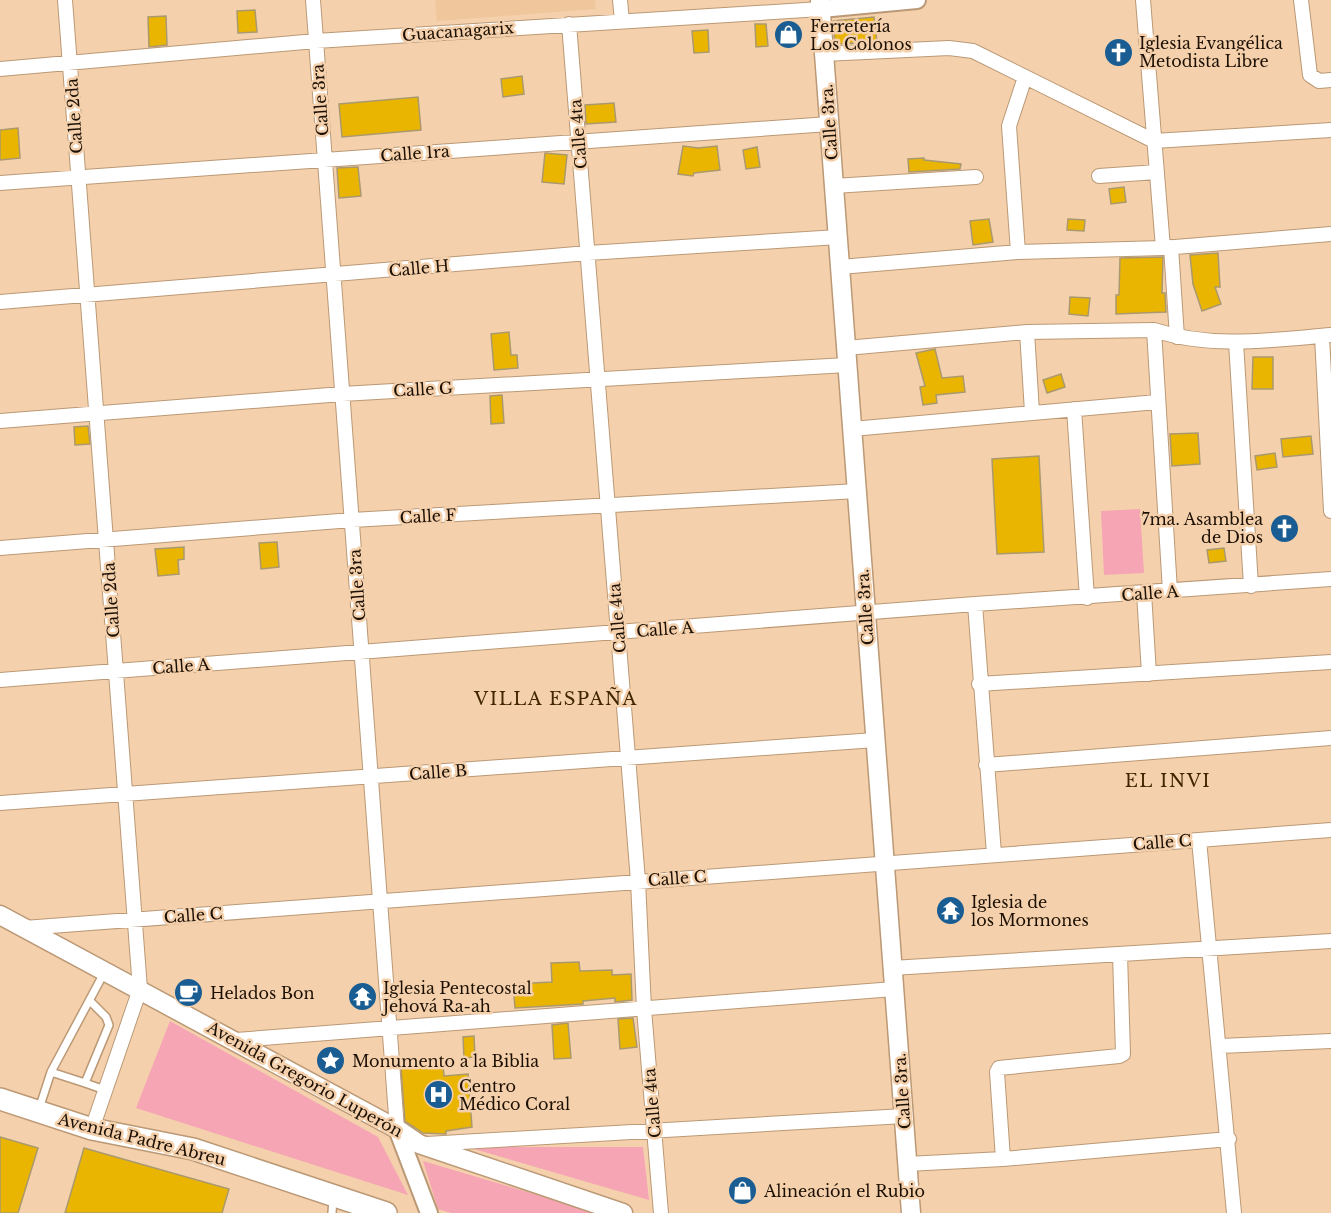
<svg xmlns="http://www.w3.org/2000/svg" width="1331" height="1213" font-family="'Libre Baskerville',serif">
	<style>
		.built { fill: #f0c79c }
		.green { fill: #f6a5b4 }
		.building { fill: #eab500; stroke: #ab996e; stroke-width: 1.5 }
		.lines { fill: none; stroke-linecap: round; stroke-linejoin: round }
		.service-casing { stroke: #bb9976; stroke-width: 10 }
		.minor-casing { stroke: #bb9976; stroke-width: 16 }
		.tertiary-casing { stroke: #bb9976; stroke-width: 20 }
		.secondary-casing { stroke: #bb9976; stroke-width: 21 }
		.primary-casing { stroke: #bb9976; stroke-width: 24 }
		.service { stroke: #fff; stroke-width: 7 }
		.minor { stroke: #fff; stroke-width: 14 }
		.tertiary { stroke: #fff; stroke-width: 16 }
		.secondary { stroke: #fff; stroke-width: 18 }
		.primary { stroke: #fff; stroke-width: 21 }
		.labels { text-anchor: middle; stroke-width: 5; stroke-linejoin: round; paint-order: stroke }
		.poi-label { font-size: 16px; fill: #1c0f03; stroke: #f4d1ac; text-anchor: start }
		.street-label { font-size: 16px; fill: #1c0f03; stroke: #f4d1ac }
		.neighbourhood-label { font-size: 18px; letter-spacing: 1.5px; fill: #412502; stroke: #f4d1ac }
	</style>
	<rect width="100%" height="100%" fill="#f4d1ac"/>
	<path class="built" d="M435 0H595L596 9 437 21Z"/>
	<path class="green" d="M1140 509 1144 573 1104 575 1101 511Z
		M170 1021 378 1137 408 1195 136 1108Z
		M467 1147H643L649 1200Z
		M423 1161 598 1213H451L438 1209Z"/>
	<path class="building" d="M255 10 257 32 238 33 237 11Z
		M166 16 167 45 149 47 148 17Z
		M874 17 877 42 835 44 833 21Z
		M755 24H766L768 46 756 47Z
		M708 30 709 52 694 53 692 31Z
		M522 76 524 94 503 97 501 79Z
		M418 97 421 130 342 137 339 104Z
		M614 103 616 122 586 124 585 105Z
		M18 128 20 158 0 160V130Z
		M683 146 698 148 717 146 720 170 694 173 693 176 678 174Z
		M757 147 760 167 746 169 743 150Z
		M545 153 567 155 564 184 542 182Z
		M924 158V160L961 164 960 169 909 172 908 159Z
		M358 167 361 196 339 198 337 168Z
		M1124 187 1126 202 1111 204 1109 189Z
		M989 219 993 242 973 245 970 221Z
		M1068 219 1085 220 1084 231 1067 230Z
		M1218 253 1220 287H1215L1221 304 1202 311 1193 284 1190 255Z
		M1163 257 1162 293H1165L1166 312 1116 314V295H1119L1120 258Z
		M1070 297 1090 298 1088 316 1069 314Z
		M509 332 511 355H517L518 368 494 370 491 334Z
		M935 349 942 378 963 376 965 392 936 395 937 403 923 405 920 387 925 386 916 353Z
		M1253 357H1273V389H1252Z
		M1061 374 1065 387 1047 393 1043 380Z
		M502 395 504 423 491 424 490 396Z
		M88 426 90 444 75 445 74 427Z
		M1198 433 1200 464 1172 466 1170 434Z
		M1311 436 1313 454 1283 457 1281 439Z
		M1275 453 1277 467 1257 470 1255 456Z
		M1039 456 1044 552 997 554 992 459Z
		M277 542 279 567 261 569 259 543Z
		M184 547V559L178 560 179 574 158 576 155 549Z
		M1224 548 1226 561 1209 563 1207 550Z
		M579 962 580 971 612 970V975L631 974 632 1000 615 1002V998L583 1001V1004L515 1008 513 984 552 982 551 963Z
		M633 1018 637 1047 620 1049 618 1019Z
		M568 1023 571 1058 554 1059 552 1025Z
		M474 1036 475 1057 464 1058 463 1037Z
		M443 1065 444 1076 468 1074 472 1127 446 1131V1134L423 1133 405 1121 401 1068Z
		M0 1137 38 1148 18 1213H0Z
		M84 1148 229 1189 222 1213H65Z"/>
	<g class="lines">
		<defs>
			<path id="service" d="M51 1072 85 1083 109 1025 106 1017 90 1001
				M85 1083 105 1090
				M39 1109 51 1072 104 973
				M332 1213 333 1198"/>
			<path id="minor" d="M65 0 140 989 92 1129
				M313 0 397 1129
				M620 0 622 21
				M1143 0 1163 248
				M1301 0 1310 75 1319 81 1331 80
				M569 24 638 881 644 1009 661 1213
				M824 54 949 48 973 51 1154 141 1331 130
				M0 69 316 41 821 9
				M1099 176 1157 172
				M0 183 829 124
				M834 186 976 177
				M1171 247 1177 337
				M1018 252 1009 126 1025 77
				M840 267 1018 252 1163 248 1331 234
				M0 302 588 253 838 237
				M1154 330C1211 349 1272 340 1331 335
				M1027 332 1032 412
				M1322 336 1331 511
				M1236 342 1251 586
				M846 348 1027 332 1154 330 1170 591
				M1074 409 1087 598
				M0 421 342 394 847 365
				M852 429 1157 402
				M0 548 352 520 857 491
				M1144 593 1149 674
				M975 604 994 854
				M0 680 975 604 1331 579
				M979 684 1331 662
				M986 765 1331 738
				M0 803 875 740
				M1199 840 1234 1213
				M24 928 1331 830
				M892 968 1331 941
				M236 1040 894 989
				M1220 1046 1331 1041
				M427 1144 904 1116
				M1003 1159 997 1072 999 1068 1119 1056 1123 1054 1120 954
				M907 1164 1003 1159 1229 1139"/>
			<path id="tertiary" d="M821 9 917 0
				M397 1129 429 1213"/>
			<path id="secondary" d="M820 0 911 1213
				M0 915 397 1129 419 1144 623 1213"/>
			<path id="primary" d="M0 1099 92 1129 193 1149 386 1213"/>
		</defs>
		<use href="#service" class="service-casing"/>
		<use href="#minor" class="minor-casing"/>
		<use href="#tertiary" class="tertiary-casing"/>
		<use href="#secondary" class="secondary-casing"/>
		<use href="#primary" class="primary-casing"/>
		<use href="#service" class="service"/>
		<use href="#minor" class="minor"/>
		<use href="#tertiary" class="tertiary"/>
		<use href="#secondary" class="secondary"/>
		<use href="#primary" class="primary"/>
	</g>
	<defs>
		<symbol id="shop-disc" viewBox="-11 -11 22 22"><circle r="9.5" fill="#1a5d92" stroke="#f4d1ac"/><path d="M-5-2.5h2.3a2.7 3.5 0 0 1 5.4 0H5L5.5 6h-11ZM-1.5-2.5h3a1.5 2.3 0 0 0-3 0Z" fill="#fff"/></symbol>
		<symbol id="church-disc" viewBox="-11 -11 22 22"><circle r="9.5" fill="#1a5d92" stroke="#f4d1ac"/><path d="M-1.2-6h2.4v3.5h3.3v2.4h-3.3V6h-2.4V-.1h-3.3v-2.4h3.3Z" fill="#fff"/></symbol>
		<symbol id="temple-disc" viewBox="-11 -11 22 22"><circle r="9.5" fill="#1a5d92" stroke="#f4d1ac"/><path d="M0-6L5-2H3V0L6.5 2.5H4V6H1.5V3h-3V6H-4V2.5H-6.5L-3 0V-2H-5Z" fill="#fff"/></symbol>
		<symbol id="cafe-disc" viewBox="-11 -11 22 22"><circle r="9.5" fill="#1a5d92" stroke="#f4d1ac"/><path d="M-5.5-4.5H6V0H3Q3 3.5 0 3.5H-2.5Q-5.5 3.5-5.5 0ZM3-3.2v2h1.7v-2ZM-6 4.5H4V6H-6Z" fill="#fff"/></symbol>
		<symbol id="sight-disc" viewBox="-11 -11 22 22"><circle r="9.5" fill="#1a5d92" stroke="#f4d1ac"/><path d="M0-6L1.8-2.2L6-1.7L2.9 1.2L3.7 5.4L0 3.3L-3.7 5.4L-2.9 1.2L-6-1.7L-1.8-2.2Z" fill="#fff"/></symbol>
		<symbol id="hospital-disc" viewBox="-11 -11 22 22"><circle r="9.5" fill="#1a5d92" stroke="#f4d1ac"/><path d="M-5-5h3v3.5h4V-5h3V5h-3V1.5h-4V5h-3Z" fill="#fff"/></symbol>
	</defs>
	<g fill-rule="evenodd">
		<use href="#shop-disc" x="772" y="18" width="33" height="33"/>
		<use href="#church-disc" x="1102" y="36" width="33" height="33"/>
		<use href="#church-disc" x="1268" y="512" width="33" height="33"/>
		<use href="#temple-disc" x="934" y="894" width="33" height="33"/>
		<use href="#cafe-disc" x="172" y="976" width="33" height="33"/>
		<use href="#temple-disc" x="346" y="980" width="33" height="33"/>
		<use href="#sight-disc" x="314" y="1044" width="33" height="33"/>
		<use href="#hospital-disc" x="422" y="1078" width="33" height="33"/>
		<use href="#shop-disc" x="726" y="1174" width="33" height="33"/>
	</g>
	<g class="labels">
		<g class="poi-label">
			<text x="810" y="32">Ferretería<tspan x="810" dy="18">Los Colonos</tspan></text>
			<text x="1139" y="49">Iglesia Evangélica<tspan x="1139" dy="18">Metodista Libre</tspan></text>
			<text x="1263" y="525" text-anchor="end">7ma. Asamblea<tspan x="1263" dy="18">de Dios</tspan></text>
			<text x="971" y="908">Iglesia de<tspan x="971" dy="18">los Mormones</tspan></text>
			<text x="383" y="994">Iglesia Pentecostal<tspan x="383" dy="18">Jehová Ra-ah</tspan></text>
			<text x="210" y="999">Helados Bon</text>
			<text x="352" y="1067">Monumento a la Biblia</text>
			<text x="459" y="1092">Centro<tspan x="459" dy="18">Médico Coral</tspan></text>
			<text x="764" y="1197">Alineación el Rubio</text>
		</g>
		<g class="street-label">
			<text transform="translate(458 31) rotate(-4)" y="6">Guacanagarix</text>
			<text transform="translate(320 100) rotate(-94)" y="6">Calle 3ra</text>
			<text transform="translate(74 116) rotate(-94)" y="6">Calle 2da</text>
			<text transform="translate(829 122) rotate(-94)" y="6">Calle 3ra.</text>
			<text transform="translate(578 134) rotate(-95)" y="6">Calle 4ta</text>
			<text transform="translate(415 153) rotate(-4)" y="6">Calle 1ra</text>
			<text transform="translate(419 268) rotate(-5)" y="6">Calle H</text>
			<text transform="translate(423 389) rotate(-3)" y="6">Calle G</text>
			<text transform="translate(428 516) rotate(-3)" y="6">Calle F</text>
			<text transform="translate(357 585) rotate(-94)" y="6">Calle 3ra</text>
			<text transform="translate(1150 593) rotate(-4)" y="6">Calle A</text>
			<text transform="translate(111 600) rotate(-94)" y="6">Calle 2da</text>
			<text transform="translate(865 607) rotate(-94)" y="6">Calle 3ra.</text>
			<text transform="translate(617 618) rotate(-95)" y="6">Calle 4ta</text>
			<text transform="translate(665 629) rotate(-4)" y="6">Calle A</text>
			<text transform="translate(181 666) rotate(-4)" y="6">Calle A</text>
			<text transform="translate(438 772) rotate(-4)" y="6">Calle B</text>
			<text transform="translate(1162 842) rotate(-4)" y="6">Calle C</text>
			<text transform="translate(677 878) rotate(-4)" y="6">Calle C</text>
			<text transform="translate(193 915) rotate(-4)" y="6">Calle C</text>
			<text transform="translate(305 1079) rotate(29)" y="6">Avenida Gregorio Luperón</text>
			<text transform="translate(902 1091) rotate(-94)" y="6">Calle 3ra.</text>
			<text transform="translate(652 1103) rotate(-95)" y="6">Calle 4ta</text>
			<text transform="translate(142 1139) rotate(14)" y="6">Avenida Padre Abreu</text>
		</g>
		<g class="neighbourhood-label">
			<text x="556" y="705">VILLA ESPAÑA</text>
			<text x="1168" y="787">EL INVI</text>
		</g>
	</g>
</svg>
